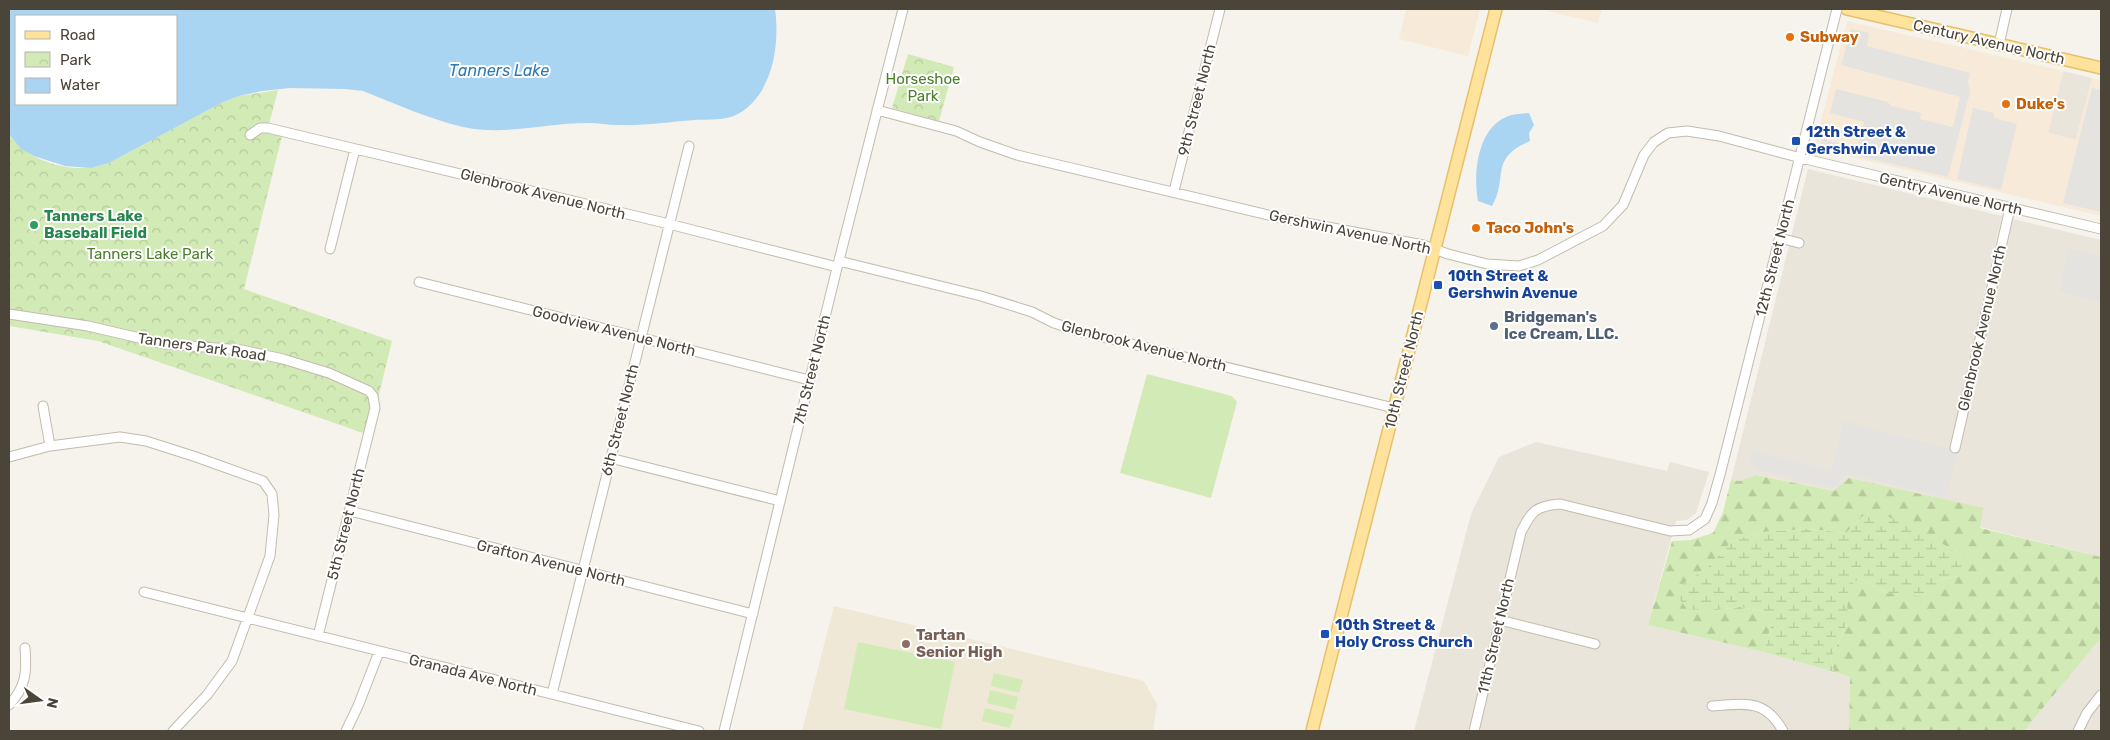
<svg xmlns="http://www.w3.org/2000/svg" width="2110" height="740" font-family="Rubik,sans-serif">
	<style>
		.residential { fill: #eae5da }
		.commercial { fill: #f7ead8 }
		.education { fill: #efe8d6 }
		.green { fill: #d2eab5 }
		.forest { fill: url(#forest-firs) }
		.wetland { fill: url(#wetland-marsh) }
		.park { fill: url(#park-crowns) }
		.parking { fill: #e5e3e0 }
		.water { fill: #a9d4f2; fill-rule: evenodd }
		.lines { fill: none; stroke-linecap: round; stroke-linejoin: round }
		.minor-casing { stroke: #c2bbae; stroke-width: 11 }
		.major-casing { stroke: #e6c16a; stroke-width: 14 }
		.minor { stroke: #fff; stroke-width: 9 }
		.major { stroke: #ffe39c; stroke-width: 11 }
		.food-dot { fill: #e8710a; stroke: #fff; stroke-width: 2 }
		.transit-dot { fill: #1a4fb4; stroke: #fff; stroke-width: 2 }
		.leisure-dot { fill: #2e9e5b; stroke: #fff; stroke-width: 2 }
		.service-dot { fill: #5c6f8a; stroke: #fff; stroke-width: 2 }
		.education-dot { fill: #8d6e63; stroke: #fff; stroke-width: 2 }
		.labels { text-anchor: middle; stroke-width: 4; stroke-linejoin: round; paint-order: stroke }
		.food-label { font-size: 15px; font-weight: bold; fill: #c56008; stroke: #fff; text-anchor: start }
		.street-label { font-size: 15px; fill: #4b4439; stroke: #fff }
		.park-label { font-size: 15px; fill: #4a7f2a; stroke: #fff }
		.transit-label { font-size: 15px; font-weight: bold; fill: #164399; stroke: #fff; text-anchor: start }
		.leisure-label { font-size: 15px; font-weight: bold; fill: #27864d; stroke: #fff; text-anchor: start }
		.service-label { font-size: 15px; font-weight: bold; fill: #4e5e75; stroke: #fff; text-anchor: start }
		.education-label { font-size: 15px; font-weight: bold; fill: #785e54; stroke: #fff; text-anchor: start }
		.water-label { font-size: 16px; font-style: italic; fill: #2e7ab2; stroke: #fff }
	</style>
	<defs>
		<pattern id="forest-firs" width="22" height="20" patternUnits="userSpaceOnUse" patternTransform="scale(1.25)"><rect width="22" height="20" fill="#d2eab5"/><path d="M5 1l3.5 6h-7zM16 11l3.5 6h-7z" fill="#b6ca9c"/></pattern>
		<pattern id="wetland-marsh" width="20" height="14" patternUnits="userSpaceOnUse" patternTransform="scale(1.25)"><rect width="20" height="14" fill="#d2eab5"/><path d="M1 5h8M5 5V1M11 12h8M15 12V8" fill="none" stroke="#b6ca9c"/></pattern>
		<pattern id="park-crowns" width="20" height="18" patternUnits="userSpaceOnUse" patternTransform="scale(1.25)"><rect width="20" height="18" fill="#d2eab5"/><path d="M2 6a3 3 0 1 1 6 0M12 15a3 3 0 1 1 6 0" fill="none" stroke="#b6ca9c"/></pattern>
	</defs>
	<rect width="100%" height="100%" fill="#f6f3ec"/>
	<path class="residential" d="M2063 71 2092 78 2076 140 2048 133Z
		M1808 169 2002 216 1981 307 1992 309 2013 219 2101 240V557L1834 491 1757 475 1740 481 1731 480Z
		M1536 442 1667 471 1670 462 1709 472 1696 513 1687 520 1676 521 1648 625 1764 652 1850 677 1849 731H1414L1471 514 1499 457Z
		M2101 638V731H2024Z"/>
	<path class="commercial" d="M1406 9H1480L1468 56 1399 39Z
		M1539 9H1602L1598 23Z
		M1847 21 2063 71 2048 133 2076 140 2092 78 2101 80V216L1814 148Z"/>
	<path class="education" d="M834 606 1144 681 1157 704 1153 731H802Z"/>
	<path class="green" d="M1147 374 1232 396 1237 402 1211 498 1120 473Z
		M858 642 955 662 941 729 844 709Z
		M994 673 1023 680 1019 693 991 686Z
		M990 690 1018 697 1015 710 987 703Z
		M985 708 1014 715 1010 728 982 721Z"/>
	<path class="forest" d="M1756 475 1834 491 1849 478 1983 508 1980 528 2101 557V638L2024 731H1849L1850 677 1834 672 1831 658 1847 624V584L1861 579 1887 593 1962 575V554L1940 543 1863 516 1846 533 1808 529 1763 532 1732 541 1708 567 1680 586 1710 611 1740 607 1763 611 1771 625 1764 652 1648 625 1672 541 1691 540 1713 533 1723 512 1731 480 1740 481Z"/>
	<path class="wetland" d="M1885 515 1962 554 1966 561 1962 575 1940 580 1926 597 1887 593 1861 579 1848 584 1847 624 1831 658 1834 672 1764 652 1771 625 1763 611 1740 607 1710 611 1687 609 1678 597 1680 586 1708 567 1732 541 1763 532 1808 529 1846 533 1863 516Z"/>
	<path class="park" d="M908 54 954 67 939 121 892 108Z
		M278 90 268 128 283 132 244 289 392 341 369 435 98 341 9 326V134C28 163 77 176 109 163L223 102 239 96Z"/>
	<path class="parking" d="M1851 29 1869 33 1867 46 1970 73 1968 82 1970 92 1948 177 1820 147 1822 139 1858 148 1864 122 1830 113 1836 89 1888 102 1891 106 1921 113 1920 119 1953 127 1960 97 1841 65Z
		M2092 88 2101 90V212L2063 203Z
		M1973 108 1994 113V118L2017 124 2001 190 1957 179Z
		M2069 248 2101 256V302L2059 292Z
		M1844 421 1958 451 1946 498 1847 474 1834 488 1757 470 1748 463 1752 450 1831 470Z"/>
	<path class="water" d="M9 9H775C780 45 773 94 738 114 725 121 708 119 694 120 668 122 643 126 618 125 608 125 598 123 588 123 545 123 505 136 463 127 429 119 396 104 363 91L346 89 290 88 262 91 239 96 223 102 109 163 91 168 65 166 34 156 21 149 9 134ZM16 16H176V104H16Z
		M1529 113 1534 125 1529 133 1530 141C1488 159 1509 178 1492 206L1478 201C1473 174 1477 130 1506 117 1513 114 1522 114 1529 113Z"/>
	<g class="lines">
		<defs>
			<path id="minor" d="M1999 44 2007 9
				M877 110 956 131 980 142 1017 155 1285 219 1423 245 1448 254 1487 264 1519 266 1538 260 1603 226 1623 205 1644 155 1654 142 1668 133 1687 131 1719 136 1801 158 2101 229
				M250 135 260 128H268L669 224 837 267
				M1174 191 1220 9
				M1780 238 1799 243
				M330 249 355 149
				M839 261 981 296 1032 312 1054 323 1078 331 1394 408
				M419 282 809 380
				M9 314 88 326 165 344 242 350 283 359 329 373 369 391 373 396 375 408 318 636
				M43 406 50 446
				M1955 448 2010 208
				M9 457 50 446 120 437 146 441 196 457 263 481 272 494 274 515 270 556 232 661 207 695 173 731
				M610 458 780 501
				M350 511 753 614
				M144 592 699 731
				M1500 620 1595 644
				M552 694 689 146
				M9 705C26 687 27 672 25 648
				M1712 706C1744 704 1765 698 1783 731
				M346 731 358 706 379 652
				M724 731 836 272 903 9
				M1474 731 1521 532C1532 511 1535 506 1560 504L1670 531 1689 530 1705 519 1712 503 1721 471 1837 9
				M2078 731 2087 713 2101 695"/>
			<path id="major" d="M1847 9 2101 68
				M1312 731 1496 9"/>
		</defs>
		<use href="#minor" class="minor-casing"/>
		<use href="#major" class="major-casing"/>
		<use href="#minor" class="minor"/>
		<use href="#major" class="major"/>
	</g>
	<g class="food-dot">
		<circle cx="1790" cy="37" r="5"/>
		<circle cx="2006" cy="104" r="5"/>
		<circle cx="1476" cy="228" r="5"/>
	</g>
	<g class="transit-dot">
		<rect x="1791" y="136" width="10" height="10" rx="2.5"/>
		<rect x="1433" y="280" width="10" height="10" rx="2.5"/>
		<rect x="1320" y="629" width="10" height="10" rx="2.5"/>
	</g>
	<circle class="leisure-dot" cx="34" cy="225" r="5"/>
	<circle class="service-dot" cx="1494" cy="326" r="5"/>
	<circle class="education-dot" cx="906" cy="644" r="5"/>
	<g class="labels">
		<g class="food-label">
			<text x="1800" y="42">Subway</text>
			<text x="2016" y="109">Duke's</text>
			<text x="1486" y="233">Taco John's</text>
		</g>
		<g class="street-label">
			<text transform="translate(1989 42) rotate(13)" y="5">Century Avenue North</text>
			<text transform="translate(1197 100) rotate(-76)" y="5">9th Street North</text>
			<text transform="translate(543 194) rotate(14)" y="5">Glenbrook Avenue North</text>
			<text transform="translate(1951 194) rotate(13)" y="5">Gentry Avenue North</text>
			<text transform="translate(1350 232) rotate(12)" y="5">Gershwin Avenue North</text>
			<text transform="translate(1775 258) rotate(-76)" y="5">12th Street North</text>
			<text transform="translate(1982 328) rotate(-77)" y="5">Glenbrook Avenue North</text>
			<text transform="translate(614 331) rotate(14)" y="5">Goodview Avenue North</text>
			<text transform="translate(1144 346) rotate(14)" y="5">Glenbrook Avenue North</text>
			<text transform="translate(202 347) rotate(8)" y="5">Tanners Park Road</text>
			<text transform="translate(812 370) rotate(-76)" y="5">7th Street North</text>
			<text transform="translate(1404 370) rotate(-76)" y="5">10th Street North</text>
			<text transform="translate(620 420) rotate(-76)" y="5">6th Street North</text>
			<text transform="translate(346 524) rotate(-76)" y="5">5th Street North</text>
			<text transform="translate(551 563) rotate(14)" y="5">Grafton Avenue North</text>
			<text transform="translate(1496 636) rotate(-77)" y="5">11th Street North</text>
			<text transform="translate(473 675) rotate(14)" y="5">Granada Ave North</text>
		</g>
		<g class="park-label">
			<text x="923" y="84">Horseshoe<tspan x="923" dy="17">Park</tspan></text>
			<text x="150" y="259">Tanners Lake Park</text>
		</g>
		<g class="transit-label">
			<text x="1806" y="137">12th Street &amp;<tspan x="1806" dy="17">Gershwin Avenue</tspan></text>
			<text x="1448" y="281">10th Street &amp;<tspan x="1448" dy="17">Gershwin Avenue</tspan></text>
			<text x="1335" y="630">10th Street &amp;<tspan x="1335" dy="17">Holy Cross Church</tspan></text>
		</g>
		<g class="leisure-label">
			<text x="44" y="221">Tanners Lake<tspan x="44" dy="17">Baseball Field</tspan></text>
		</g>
		<g class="service-label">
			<text x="1504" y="322">Bridgeman's<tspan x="1504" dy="17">Ice Cream, LLC.</tspan></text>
		</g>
		<g class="education-label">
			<text x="916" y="640">Tartan<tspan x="916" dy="17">Senior High</tspan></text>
		</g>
		<g class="water-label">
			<text x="499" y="76">Tanners Lake</text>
		</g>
	</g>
	<rect width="2110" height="740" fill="none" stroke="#4b4439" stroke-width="20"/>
	<rect x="15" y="15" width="162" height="90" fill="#ffffff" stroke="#b7b4b0"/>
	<rect x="25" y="31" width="25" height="8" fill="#ffe39c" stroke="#b7b4b0"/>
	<text x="60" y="40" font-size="15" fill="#4b4439">Road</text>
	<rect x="25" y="52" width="25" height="15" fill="url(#park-crowns)" stroke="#b7b4b0"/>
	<text x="60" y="65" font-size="15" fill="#4b4439">Park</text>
	<rect x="25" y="78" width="25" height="15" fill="#a9d4f2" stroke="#b7b4b0"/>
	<text x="60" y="90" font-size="15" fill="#4b4439">Water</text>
	<g transform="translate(40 700) rotate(104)" stroke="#ffffff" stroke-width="4" paint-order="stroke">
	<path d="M0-4L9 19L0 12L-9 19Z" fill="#4b4439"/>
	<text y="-8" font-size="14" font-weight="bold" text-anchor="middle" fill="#4b4439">N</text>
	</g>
</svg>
